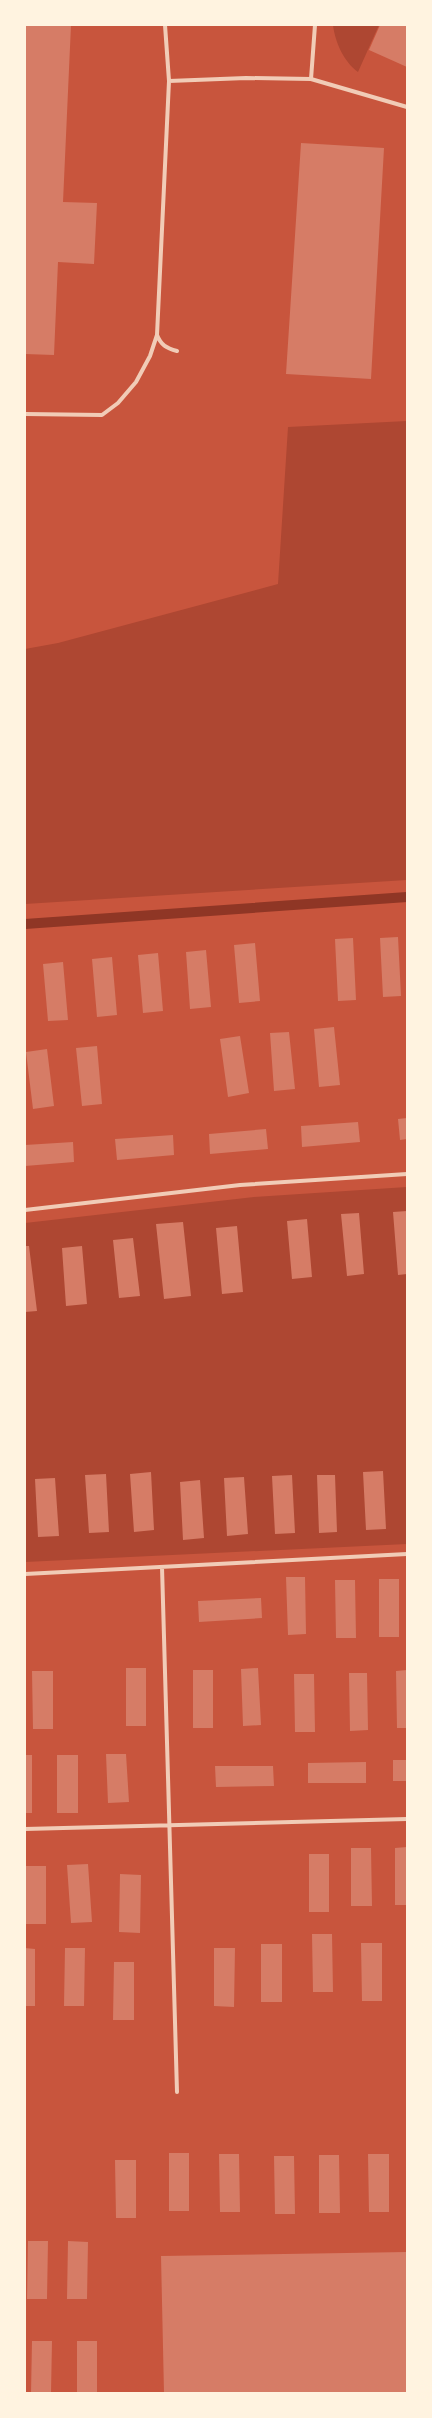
<svg xmlns="http://www.w3.org/2000/svg" width="432" height="2418" font-family="'Sofia Sans Condensed',sans-serif">
	<style>
		.green { fill: #ae4732 }
		.lines { fill: none; stroke-linecap: round; stroke-linejoin: round }
		.stream { stroke: #8f3625; stroke-width: 10 }
		.building { fill: #d67c66 }
		.service { stroke: #f1ccb7; stroke-width: 4 }
	</style>
	<rect width="100%" height="100%" fill="#c8553d"/>
	<path class="green" d="M333 25H379L358 72C344 62 335 42 333 25Z
		M407 421V880L25 904V649L58 643 278 584 288 427Z
		M407 1187V1544L25 1562V1223L254 1197Z"/>
	<g class="lines">
		<path class="stream" d="M25 924 407 897"/>
	</g>
	<path class="building" d="M25 25H71L63 202 97 203 94 264 58 262 54 355 25 354Z
		M380 25H407V67L369 50Z
		M301 143 384 148 371 379 286 374Z
		M398 937 401 996 383 997 380 938Z
		M353 938 356 1000 338 1001 335 939Z
		M255 943 260 1001 239 1003 234 945Z
		M206 950 211 1007 190 1009 186 952Z
		M158 953 163 1011 143 1013 138 955Z
		M112 957 117 1015 97 1017 92 959Z
		M63 962 68 1020 48 1021 43 964Z
		M334 1027 340 1085 319 1087 314 1029Z
		M289 1032 295 1089 274 1091 270 1033Z
		M240 1036 249 1093 228 1097 220 1039Z
		M97 1046 102 1104 82 1106 76 1048Z
		M47 1049 54 1106 33 1109 26 1052Z
		M407 1118V1139L400 1140 398 1119Z
		M358 1122 360 1142 302 1147 301 1126Z
		M266 1129 268 1149 210 1154 209 1134Z
		M173 1135 174 1155 117 1160 115 1139Z
		M73 1142 74 1162 25 1166V1145Z
		M407 1211V1274L398 1275 393 1212Z
		M359 1213 364 1274 347 1276 341 1214Z
		M307 1219 312 1277 292 1279 287 1221Z
		M183 1222 191 1296 164 1299 156 1224Z
		M237 1226 243 1292 222 1294 216 1228Z
		M133 1238 140 1296 119 1298 113 1240Z
		M25 1246H29L37 1311 25 1312Z
		M82 1246 87 1304 66 1306 62 1248Z
		M383 1471 386 1529 366 1530 363 1472Z
		M151 1472 154 1530 134 1532 130 1474Z
		M106 1474 109 1532 89 1533 85 1475Z
		M292 1475 295 1533 275 1534 272 1476Z
		M317 1475H335L337 1532 319 1533Z
		M244 1477 248 1534 227 1536 224 1478Z
		M55 1478 59 1536 38 1537 35 1479Z
		M200 1480 204 1538 183 1540 180 1482Z
		M286 1577H305L306 1634 288 1635Z
		M379 1579H399V1637H379Z
		M335 1580H355L356 1638H336Z
		M261 1598 262 1618 199 1622 198 1601Z
		M126 1668H146V1726H126Z
		M258 1668 261 1725 243 1726 241 1669Z
		M193 1670H213V1728H193Z
		M407 1670V1728H397L396 1671Z
		M32 1671H53V1729H33Z
		M349 1673H367L368 1730 350 1731Z
		M294 1674H314L315 1732H295Z
		M106 1754H126L129 1802 108 1803Z
		M25 1755H32V1813H25Z
		M57 1755H78V1813H57Z
		M393 1760H407V1781H393Z
		M366 1762V1783H308V1763Z
		M215 1766H273L274 1786 216 1787Z
		M407 1847V1905H395V1848Z
		M351 1848H371L372 1906H351Z
		M309 1854H329V1912H309Z
		M88 1864 92 1922 71 1923 67 1865Z
		M26 1866H46V1924H26Z
		M120 1874 141 1875 140 1933 119 1932Z
		M312 1934H332L333 1992H313Z
		M361 1943H382V2001H362Z
		M261 1944H282V2002H261Z
		M25 1948 35 1949V2006H25Z
		M65 1948H85L84 2006H64Z
		M214 1948H235L234 2007 214 2006Z
		M114 1962H134V2020H113Z
		M169 2153H189V2211H169Z
		M219 2154H239L240 2212H220Z
		M368 2154H389V2212H369Z
		M319 2155H339L340 2213H319Z
		M274 2156H294L295 2214H275Z
		M115 2160H136V2218H116Z
		M28 2241H48L47 2299H27Z
		M68 2241 88 2242 87 2299H67Z
		M407 2252V2393H164L161 2256Z
		M32 2341H52L51 2393H31Z
		M77 2341H97V2393H77Z"/>
	<g class="lines">
		<path class="service" d="M165 25 169 81 246 78 311 79 407 107
			M311 79 315 25
			M169 81 157 335C161 345 166 348 177 351
			M25 414 102 415 118 403 136 382 150 356 157 335
			M25 1210 240 1185 407 1174
			M162 1567 177 2092
			M25 1574 407 1554
			M25 1829 407 1819"/>
	</g>
	<rect width="432" height="2418" fill="none" stroke="#fff3e0" stroke-width="52"/>
</svg>
